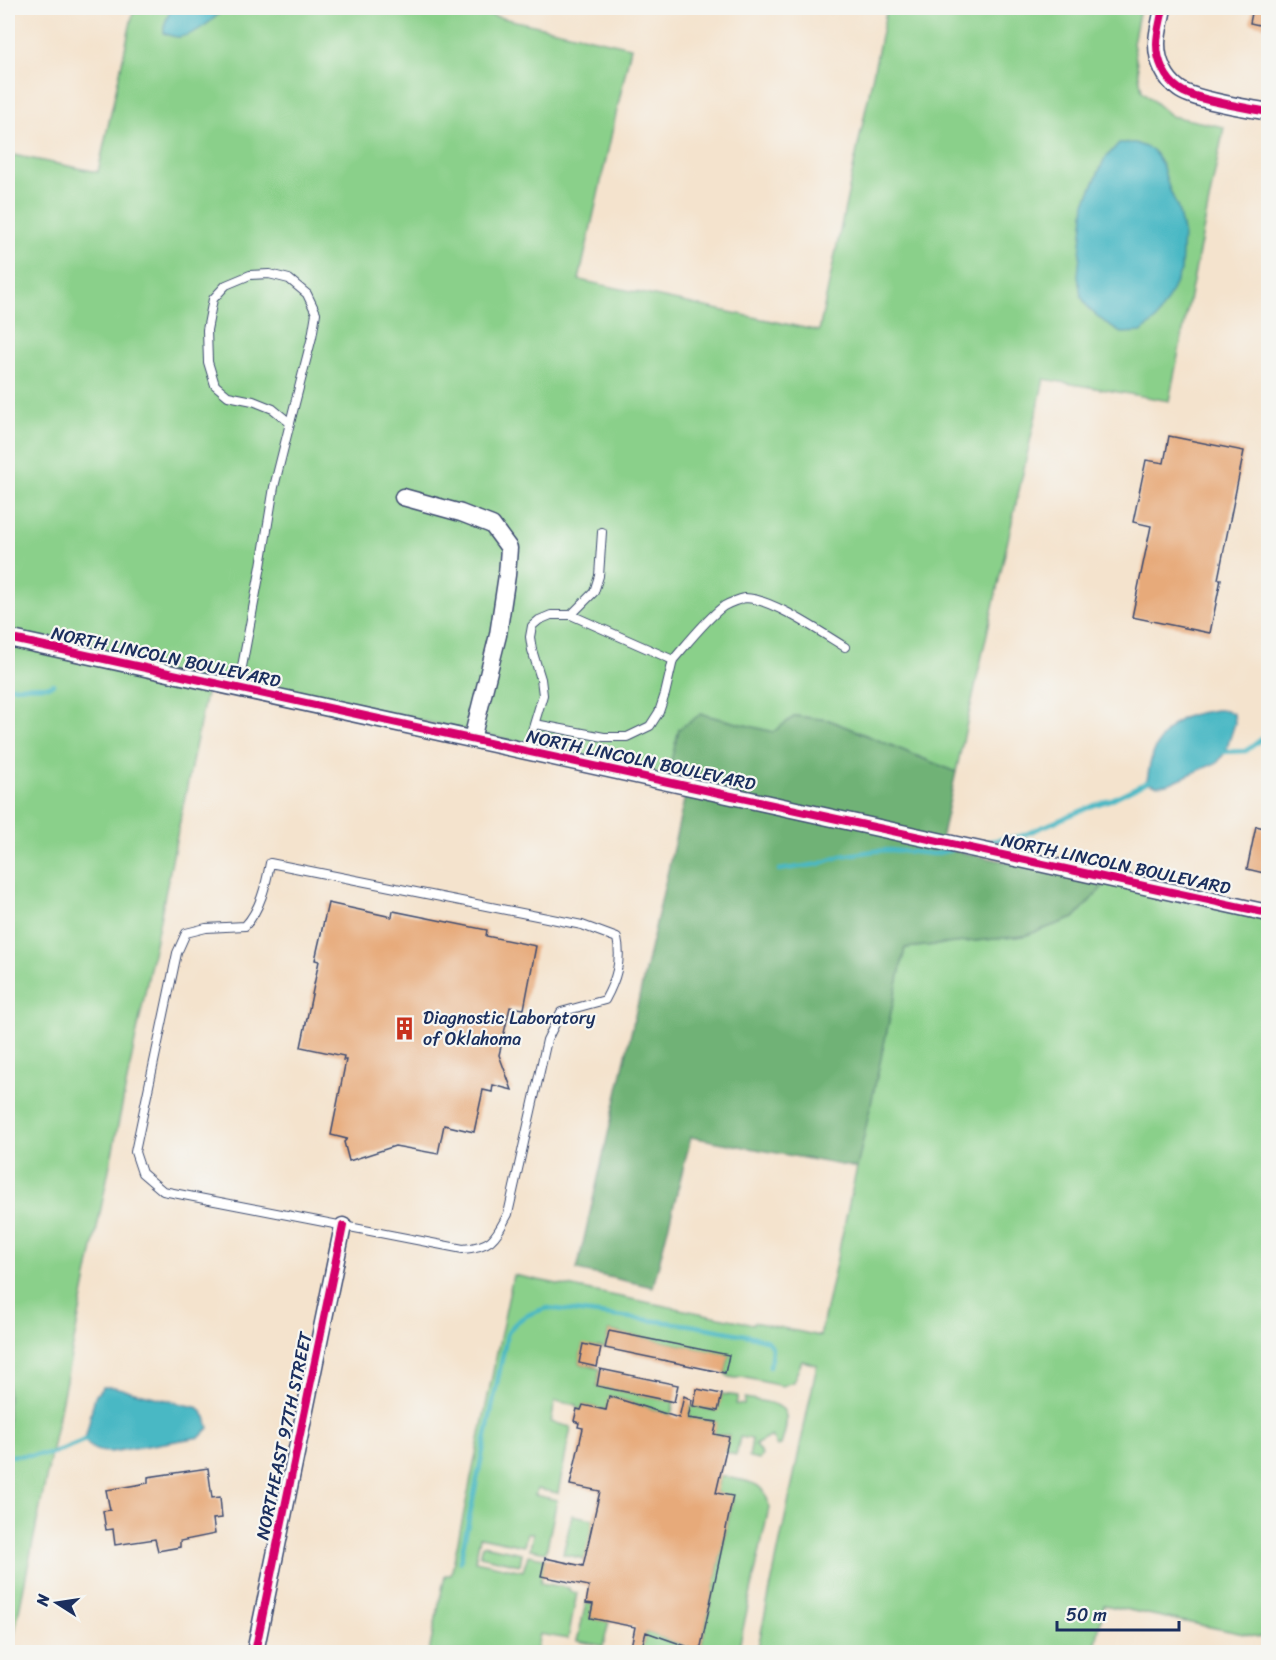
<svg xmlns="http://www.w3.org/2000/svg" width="1276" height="1660" font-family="Sriracha,sans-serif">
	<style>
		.green { fill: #8ad08a; stroke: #528074; stroke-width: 1.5 }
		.forest { fill: #6fb276; stroke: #45706a; stroke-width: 1.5 }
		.water { fill: #4ab8c4; stroke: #327491; stroke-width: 1.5 }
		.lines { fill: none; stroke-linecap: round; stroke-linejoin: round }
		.stream { stroke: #4ab8c4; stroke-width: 4.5 }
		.building { fill: #e7aa7a }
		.service-casing { stroke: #3c4a6f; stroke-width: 10 }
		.minor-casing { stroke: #3c4a6f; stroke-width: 19 }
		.service { stroke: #fff; stroke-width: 8 }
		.minor { stroke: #fff; stroke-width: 16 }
		.cycleway-casing { stroke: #f6f6f2; stroke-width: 11 }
		.cycleway { stroke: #d6006c; stroke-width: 8 }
		.labels { text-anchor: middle; stroke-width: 4.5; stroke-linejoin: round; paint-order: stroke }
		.street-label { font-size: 18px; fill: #1b2f5e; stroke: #f6f6f2 }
		.poi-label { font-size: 18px; fill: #1b2f5e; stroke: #f6f6f2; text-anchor: start }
	</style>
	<rect width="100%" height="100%" fill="#f6f6f2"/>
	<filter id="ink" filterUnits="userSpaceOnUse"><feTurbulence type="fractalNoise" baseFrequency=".0167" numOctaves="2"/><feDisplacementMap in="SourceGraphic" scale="12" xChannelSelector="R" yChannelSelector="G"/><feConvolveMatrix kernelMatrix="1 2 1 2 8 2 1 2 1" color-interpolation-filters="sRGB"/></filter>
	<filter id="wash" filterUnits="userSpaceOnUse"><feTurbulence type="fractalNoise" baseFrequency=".008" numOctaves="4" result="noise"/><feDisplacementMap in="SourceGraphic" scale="24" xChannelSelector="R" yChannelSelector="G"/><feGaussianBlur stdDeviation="1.35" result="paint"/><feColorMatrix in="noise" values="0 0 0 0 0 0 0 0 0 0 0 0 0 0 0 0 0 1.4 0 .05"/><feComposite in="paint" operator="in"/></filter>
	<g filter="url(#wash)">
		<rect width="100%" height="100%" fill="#f4e3cd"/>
		<path class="green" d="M134 8H458L631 47 579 280 819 331 887 8H1140L1133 43 1142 91 1171 116 1224 127 1169 401 1044 379 956 772 829 720 795 716 773 732 701 714 676 777 210 674 12 1645 8 1644V154L98 172Z
			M1107 882 1268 920V1639L1104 1605 1094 1652H757L817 1365 802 1361 793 1382 782 1386 742 1377 736 1378 729 1377 725 1373 729 1355 609 1331 605 1348 583 1345 579 1363 600 1369 597 1386 674 1402 671 1415 610 1396 606 1410 583 1405 581 1410 577 1409V1405L555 1401 551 1422 571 1427 558 1493 537 1489 535 1495 557 1500 546 1552 530 1549 533 1533H527L524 1546 480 1537 475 1561 523 1571 528 1555 545 1558 540 1583 569 1588 570 1591 577 1593 568 1639 540 1634 536 1652H429L445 1575H451L513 1275 753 1324 754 1322 820 1336 905 948 1024 936 1074 918Z
			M722 1394 738 1396 736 1404 744 1405 745 1398C781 1405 795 1403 781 1445L777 1446 771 1436 755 1445 762 1455 759 1460 749 1458 752 1439 740 1437 736 1455 725 1452 729 1436 714 1434 716 1422 688 1418 691 1406 717 1411Z
			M720 1476C743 1481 767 1479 769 1508L738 1652H689L690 1648 700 1651 733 1497 716 1493Z
			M572 1515 594 1519 585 1559 563 1554Z
			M483 1545 522 1553 520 1565 480 1556Z
			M586 1603 593 1604 590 1618 609 1622 603 1646 577 1641Z
			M646 1632 685 1646 683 1652H630L641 1651Z"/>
		<path class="forest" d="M701 714 773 732 795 716 829 720 956 772 939 848 1107 882 1074 918 1024 936 905 948 857 1168 691 1137 653 1287 577 1270 685 796 670 765 679 729Z"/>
		<path class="water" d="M171 8H224C214 20 195 35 179 37 173 37 169 35 164 33V26Z
			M1119 143H1135L1153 150 1162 164 1169 188 1178 209 1183 231 1181 271 1167 301 1155 321 1141 332 1121 333 1108 325 1089 309 1081 296 1078 276 1085 203 1104 160Z
			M1216 710H1226L1234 714 1235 723 1226 751 1218 762 1168 784 1156 785 1146 782C1149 776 1148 771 1150 764 1154 746 1167 727 1183 718 1192 713 1205 712 1216 710Z
			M103 1387H114L199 1408 206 1417 209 1428 200 1437 111 1452C100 1452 91 1451 85 1440L95 1396Z"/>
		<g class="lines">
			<path class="stream" d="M8 687 50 686 53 684
				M1223 752 1246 751 1268 734
				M979 843 1021 836 1095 805 1110 800 1151 780
				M779 870 819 864 841 856 874 851 890 850 934 854 951 850
				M8 1456 51 1454 85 1440
				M460 1562 507 1335C514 1319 532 1312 548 1308L690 1325 751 1336 768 1341 772 1348 770 1367"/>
		</g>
		<g id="blocks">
			<path class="building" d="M1253 8H1268V27L1250 23Z
				M1169 436 1244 451 1218 579H1221L1210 633 1132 617 1151 526 1133 522 1146 460 1164 463Z
				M1256 826 1268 829V874L1247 869Z
				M328 903 392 917 393 911 487 930 486 936 536 946 524 1009 510 1007 499 1055 512 1090 493 1085 492 1092 483 1090 474 1132 444 1125 438 1154 395 1146 349 1161 344 1142 347 1139 331 1135 346 1060H343L344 1056 301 1047 319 961 315 960Z
				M609 1331 729 1355 725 1373 605 1348Z
				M583 1344 601 1348 597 1367 579 1363Z
				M600 1369 678 1385 674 1402 597 1386Z
				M697 1389 722 1394 718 1411 693 1406Z
				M609 1396 679 1418 684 1396 692 1400 688 1418 717 1422 714 1434 729 1437 716 1493 733 1496 700 1651 646 1632 641 1651 630 1652 635 1627 590 1618 593 1604 586 1603 589 1586 541 1576 545 1558 583 1566 600 1491 570 1485 583 1428 578 1427 579 1423 574 1421 577 1409 581 1410 583 1405 606 1410Z
				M208 1468 212 1498 220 1497 222 1518 213 1519 215 1534 180 1541V1547L158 1551 155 1539 115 1545 113 1529 106 1530 103 1511 110 1510 106 1490 148 1483V1477Z"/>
		</g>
	</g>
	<g filter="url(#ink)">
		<use href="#blocks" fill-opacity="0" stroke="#3c4a6f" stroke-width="1.5"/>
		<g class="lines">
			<defs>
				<path id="service" d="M571 615 594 592 599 576 602 532
					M238 688 261 566 274 487 290 423 312 337 316 313 307 294 289 279 269 274 250 275 226 285 213 299 207 330 208 362 215 385 228 396 253 401 273 409 290 423
					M535 724 604 737H627L650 726 659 712 665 694 673 660
					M526 751 543 695 541 679 532 650 530 637 532 626 539 620 551 615H571L673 660C686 645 708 617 724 606 729 603 740 599 745 598 771 598 822 633 845 647
					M270 863 582 925 617 938C622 961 616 980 605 1000L561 1012 547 1040 508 1214C495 1238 493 1246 463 1249L163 1191 142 1173 135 1152 177 953 186 933 206 928 245 926C260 910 266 885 270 863Z"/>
				<path id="minor" d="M1163 8C1161 20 1157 32 1157 44 1157 61 1165 79 1179 89 1193 100 1248 108 1268 112
					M403 497 461 513 492 525 509 548 507 575 498 635 472 739
					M8 638 1268 913
					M255 1652 343 1226"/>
			</defs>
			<use href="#service" class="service-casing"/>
			<use href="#minor" class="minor-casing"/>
			<use href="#service" class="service"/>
			<use href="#minor" class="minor"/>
			<defs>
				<path id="cycleway" d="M1163 8C1161 20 1157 32 1157 44 1157 61 1165 79 1179 89 1193 100 1248 108 1268 112
					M8 638 1268 913
					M255 1652 343 1226"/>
			</defs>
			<use href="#cycleway" class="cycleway-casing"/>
			<use href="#cycleway" class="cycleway"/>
		</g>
	</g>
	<defs>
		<symbol id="building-bare" viewBox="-9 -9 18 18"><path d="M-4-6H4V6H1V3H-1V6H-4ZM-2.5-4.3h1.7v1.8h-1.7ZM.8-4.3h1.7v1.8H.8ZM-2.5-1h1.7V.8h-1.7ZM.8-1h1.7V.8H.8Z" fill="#c8321e" stroke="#f6f6f2" stroke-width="2.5" paint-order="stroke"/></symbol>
	</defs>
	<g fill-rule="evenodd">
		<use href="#building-bare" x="388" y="1012" width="33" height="33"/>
	</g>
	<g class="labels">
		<g class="street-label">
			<text transform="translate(166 657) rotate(12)" y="6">NORTH LINCOLN BOULEVARD</text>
			<text transform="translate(641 760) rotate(12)" y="6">NORTH LINCOLN BOULEVARD</text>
			<text transform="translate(1116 864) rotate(12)" y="6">NORTH LINCOLN BOULEVARD</text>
			<text transform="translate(284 1436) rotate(-78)" y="6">NORTHEAST 97TH STREET</text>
		</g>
		<g class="poi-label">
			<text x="423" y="1024">Diagnostic Laboratory<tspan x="423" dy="21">of Oklahoma</tspan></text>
		</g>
	</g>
	<rect width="1276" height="1660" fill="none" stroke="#f6f6f2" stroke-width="30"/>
	<g transform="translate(57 1603) rotate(282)" stroke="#f6f6f2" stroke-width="4.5" paint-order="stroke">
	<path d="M0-4.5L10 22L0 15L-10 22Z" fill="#1b2f5e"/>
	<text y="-9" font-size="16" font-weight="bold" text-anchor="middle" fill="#1b2f5e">N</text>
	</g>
	<path d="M1057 1621v9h122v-9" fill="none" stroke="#1b2f5e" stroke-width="3"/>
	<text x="1066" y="1621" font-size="18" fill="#1b2f5e" stroke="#f6f6f2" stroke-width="4.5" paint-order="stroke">50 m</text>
</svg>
